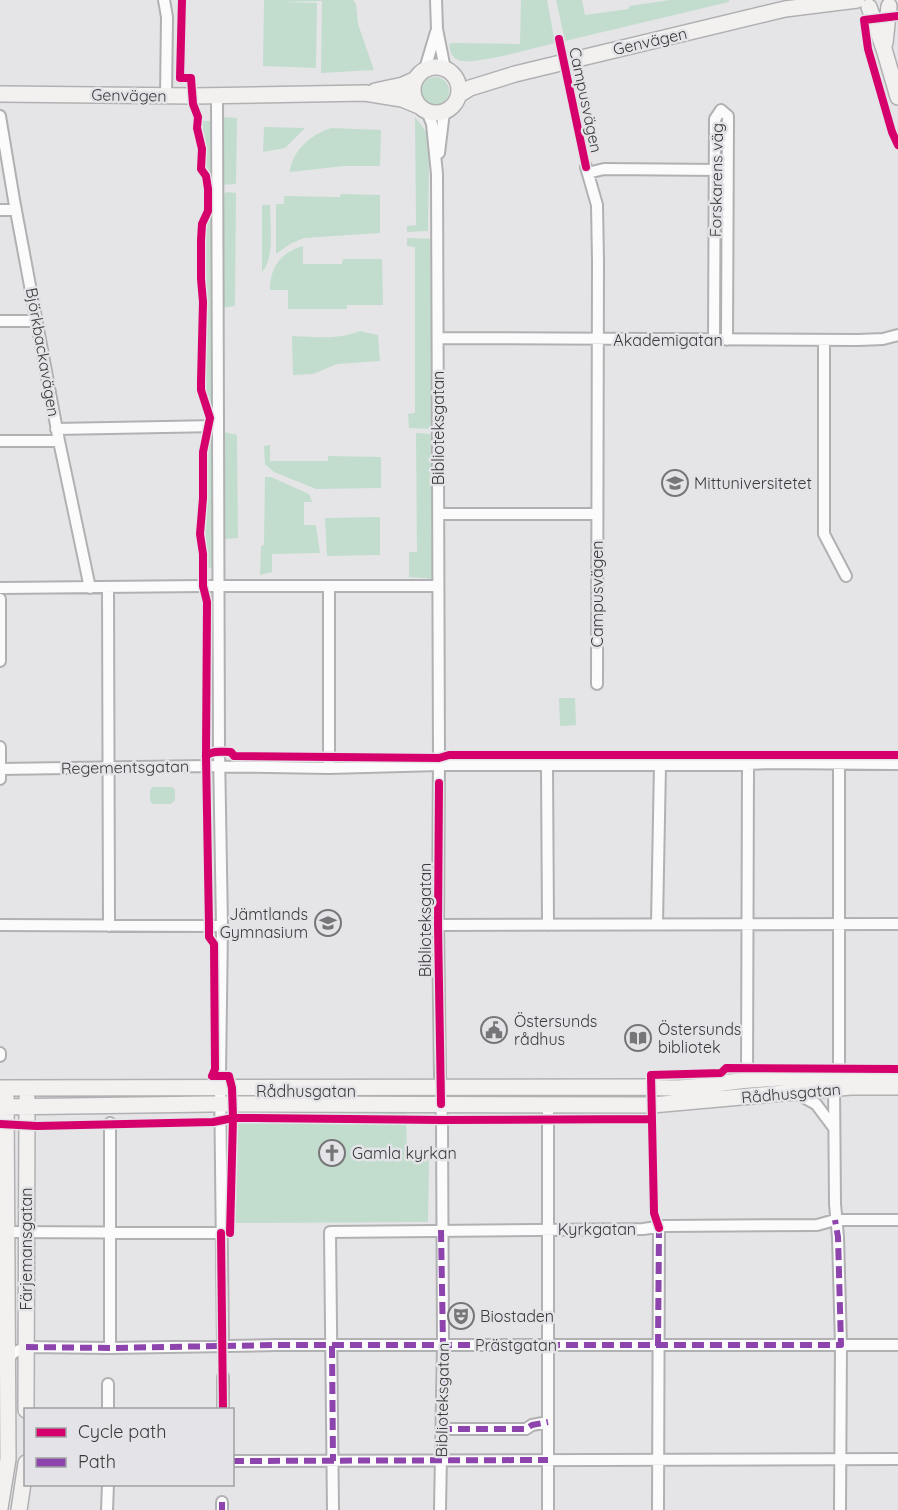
<svg xmlns="http://www.w3.org/2000/svg" width="898" height="1510" font-family="Quicksand,sans-serif">
	<style>
		.green { fill: #c2ddce }
		.lines { fill: none; stroke-linecap: round; stroke-linejoin: round }
		.street-casing { stroke: #b1b1b3; stroke-width: 14 }
		.secondary-casing { stroke: #b1b1b3; stroke-width: 18 }
		.street { stroke: #fbfbfb; stroke-width: 10 }
		.secondary { stroke: #f3f1f0; stroke-width: 15 }
		.quiet { stroke: #8e44ad; stroke-width: 6; stroke-dasharray: 12 6; stroke-linecap: butt }
		.cycleway-casing { stroke: #e4e4e8; stroke-width: 11 }
		.cycleway { stroke: #d6006c; stroke-width: 8 }
		.labels { text-anchor: middle; stroke-width: 5; stroke-linejoin: round; paint-order: stroke }
		.street-label { font-size: 16px; fill: #3a3a3c; stroke: #e4e4e8 }
		.poi-label { font-size: 16px; fill: #3a3a3c; stroke: #e4e4e8; text-anchor: start }
	</style>
	<rect width="100%" height="100%" fill="#e5e5e7"/>
	<path class="green" d="M264 0H353L356 4 358 24 374 70 321 73 322 1 285 2 317 3 316 68 263 66Z
		M521 0H547L555 43C538 47 471 66 458 60 451 57 450 51 449 44L451 43 520 44Z
		M556 0H582L585 15 629 9V6L670 0H729V2L565 41Z
		M421 91a14 14 0 1 1 28 0a14 14 0 1 1-28 0Z
		M222 117 237 118 236 184 221 185Z
		M415 117 427 133 429 152 428 231 407 232V226L416 225Z
		M203 121H211L213 168 214 408 211 407 204 391Z
		M264 127 305 128 285 148 263 152Z
		M331 128 381 130 380 166H344L290 172C292 150 312 134 331 128Z
		M228 192 236 193 235 306 221 308 220 194Z
		M341 194 380 195V233L304 238 290 244 276 254V204H284V196L340 197Z
		M262 205H270C270 223 275 259 262 272Z
		M407 238 435 239 433 429 409 428 408 414 415 413V247L407 246Z
		M303 246V264H342L343 259H382L383 305H347V309H288V290H270C270 267 281 252 303 246Z
		M360 331 378 335 380 361 337 364 313 374 293 375 292 336C315 337 338 340 360 331Z
		M224 432 237 435 238 538 225 539Z
		M416 433 432 434 435 579 409 577V552H417Z
		M206 438H212V568L205 567 201 535Z
		M270 445V461H328V456L381 457V488L316 489 274 472 265 464 264 446Z
		M265 477H271L309 494 312 502H304V525H316L320 553 272 554V572L260 575 261 546 264 545Z
		M380 517V555L327 556 325 518Z
		M559 698H575L576 725 560 726Z
		M153 787H172L175 790V800L171 804H152L150 800V790Z
		M406 1111 407 1158 429 1159 428 1222 235 1223 236 1112Z"/>
	<g class="lines">
		<defs>
			<path id="street" d="M164 0 167 17 166 96
				M436 0 437 29 445 69
				M425 69 436 32
				M217 95 219 752 222 926 220 1075 223 1347
				M427 111 432 124 437 174 439 758 438 925 440 1076 442 1120 443 1345 440 1510
				M0 116 14 200 59 441 90 588
				M439 153 444 112
				M586 167 597 205 598 261 597 684
				M588 173 604 169 721 170
				M0 210H16
				M0 321H37
				M438 338 858 340 883 339 898 335
				M714 340 715 119 721 110 728 116 727 340
				M824 340V534L846 576
				M56 429 217 426
				M0 441H59
				M438 514H597
				M329 587V768
				M0 588 203 586H438
				M108 588 109 926
				M0 599V661
				M0 747V779
				M547 766 548 925
				M0 769 206 766 329 768 439 765H727L767 763 898 764
				M657 923 660 765
				M0 925 222 926
				M438 925 898 924
				M0 1053V1056
				M839 1063V765
				M747 1080 748 764
				M834 1082 835 1204 838 1237 841 1345 840 1510
				M796 1093 816 1104 834 1128
				M0 1232 221 1233
				M110 1348V1123
				M7 1361 13 1353 26 1347 110 1348 277 1345H898
				M108 1410V1384
				M223 1410V1377
				M441 1429H526L532 1425 548 1422
				M232 1461 898 1459
				M222 1502V1510
				M107 1510 108 1484
				M333 1510 330 1232 643 1229 665 1226 817 1225 835 1220H898
				M548 1510V1106
				M658 1510 659 1228"/>
			<path id="secondary" d="M869 7 884 49 898 97
				M885 43 889 6
				M413 90a23 23 0 1 1 46 0a23 23 0 1 1-46 0Z
				M375 91 403 85 416 79
				M0 94 193 96 365 93 402 99 419 106
				M459 95 470 88 515 74 785 9 857 0
				M0 1088 651 1087C685 1091 716 1083 749 1080 798 1076 848 1076 898 1077
				M0 1107 210 1104 652 1105 851 1087H898
				M26 1410 27 1098
				M0 1508 8 1459 6 1097
				M19 1510 26 1463"/>
		</defs>
		<use href="#street" class="street-casing"/>
		<use href="#secondary" class="secondary-casing"/>
		<use href="#street" class="street"/>
		<use href="#secondary" class="secondary"/>
		<path class="quiet" d="M441 1230 443 1345 441 1429H526L532 1425 548 1422
			M332 1346 333 1461
			M658 1346 659 1228
			M26 1347 110 1348 277 1345H841L838 1237 835 1220
			M232 1461 548 1460
			M222 1502V1510"/>
		<defs>
			<path id="cycleway" d="M182 0 180 78H191L193 104 198 117 197 128 202 149 201 169 206 176 208 189V211L202 224 201 240V279L203 302 201 381V390L210 418 203 452V498L200 534 203 554V586L207 602 206 756 209 927V937L214 944 215 1069 212 1076H229L232 1088 233 1118 230 1233
				M898 16 864 20 868 49 892 132 898 145
				M559 39 586 167
				M206 756C213 750 222 752 231 752L234 756 439 758 449 755H898
				M439 783 438 925 441 1104
				M0 1124 37 1126 213 1122 233 1118H249L442 1120 652 1119
				M659 1228 654 1213 651 1075 721 1073 726 1068 898 1069
				M221 1233 223 1410"/>
		</defs>
		<use href="#cycleway" class="cycleway-casing"/>
		<use href="#cycleway" class="cycleway"/>
	</g>
	<defs>
		<symbol id="university-ring" viewBox="-11 -11 22 22"><circle r="9.5" fill="#e4e4e8" stroke="#767678" stroke-width="1.5"/><path d="M0-5L7-2L0 1L-7-2ZM-4 1L0 2.5L4 1V4Q0 6-4 4Z" fill="#767678"/></symbol>
		<symbol id="school-ring" viewBox="-11 -11 22 22"><circle r="9.5" fill="#e4e4e8" stroke="#767678" stroke-width="1.5"/><path d="M0-5L7-2L0 1L-7-2ZM-4 1L0 2.5L4 1V4Q0 6-4 4Z" fill="#767678"/></symbol>
		<symbol id="civic-ring" viewBox="-11 -11 22 22"><circle r="9.5" fill="#e4e4e8" stroke="#767678" stroke-width="1.5"/><path d="M-.6-6.5H3V-4.5H.6V-3L4-1V1h2V6H-6V1h2V-1L-.6-3ZM-1.2 2.5V6h2.4V2.5Z" fill="#767678"/></symbol>
		<symbol id="library-ring" viewBox="-11 -11 22 22"><circle r="9.5" fill="#e4e4e8" stroke="#767678" stroke-width="1.5"/><path d="M-6-4Q-3-5.5-.7-3.5V5Q-3 3-6 4ZM6-4Q3-5.5 .7-3.5V5Q3 3 6 4Z" fill="#767678"/></symbol>
		<symbol id="church-ring" viewBox="-11 -11 22 22"><circle r="9.5" fill="#e4e4e8" stroke="#767678" stroke-width="1.5"/><path d="M-1.2-6h2.4v3.5h3.3v2.4h-3.3V6h-2.4V-.1h-3.3v-2.4h3.3Z" fill="#767678"/></symbol>
		<symbol id="theatre-ring" viewBox="-11 -11 22 22"><circle r="9.5" fill="#e4e4e8" stroke="#767678" stroke-width="1.5"/><path d="M-5-5.5Q0-4 5-5.5V0Q5 5 0 6Q-5 5-5 0ZM-3.3-2.5H-1v1.5H-3.3ZM1-2.5H3.3v1.5H1ZM-2.8 1Q0 5.5 2.8 1Z" fill="#767678"/></symbol>
	</defs>
	<g fill-rule="evenodd">
		<use href="#university-ring" x="660" y="468" width="30" height="30"/>
		<use href="#school-ring" x="313" y="908" width="30" height="30"/>
		<use href="#civic-ring" x="479" y="1015" width="30" height="30"/>
		<use href="#library-ring" x="623" y="1023" width="30" height="30"/>
		<use href="#church-ring" x="317" y="1138" width="30" height="30"/>
		<use href="#theatre-ring" x="446" y="1301" width="30" height="30"/>
	</g>
	<g class="labels">
		<g class="street-label">
			<text transform="translate(650 41) rotate(-13)" y="6">Genvägen</text>
			<text transform="translate(129 95) rotate(1)" y="6">Genvägen</text>
			<text transform="translate(586 100) rotate(78)" y="6">Campusvägen</text>
			<text transform="translate(716 180) rotate(-89)" y="6">Forskarens väg</text>
			<text x="668" y="346">Akademigatan</text>
			<text transform="translate(43 352) rotate(80)" y="6">Björkbackavägen</text>
			<text transform="translate(438 428) rotate(-90)" y="6">Biblioteksgatan</text>
			<text transform="translate(597 594) rotate(-90)" y="6">Campusvägen</text>
			<text transform="translate(125 767) rotate(-1)" y="6">Regementsgatan</text>
			<text transform="translate(425 920) rotate(-90)" y="6">Biblioteksgatan</text>
			<text x="306" y="1097">Rådhusgatan</text>
			<text transform="translate(791 1093) rotate(-5)" y="6">Rådhusgatan</text>
			<text x="597" y="1235">Kyrkgatan</text>
			<text transform="translate(26 1249) rotate(-90)" y="6">Färjemansgatan</text>
			<text x="516" y="1351">Prästgatan</text>
			<text transform="translate(442 1400) rotate(-89)" y="6">Biblioteksgatan</text>
		</g>
		<g class="poi-label">
			<text x="694" y="489">Mittuniversitetet</text>
			<text x="308" y="920" text-anchor="end">Jämtlands<tspan x="308" dy="18">Gymnasium</tspan></text>
			<text x="514" y="1027">Östersunds<tspan x="514" dy="18">rådhus</tspan></text>
			<text x="658" y="1035">Östersunds<tspan x="658" dy="18">bibliotek</tspan></text>
			<text x="352" y="1159">Gamla kyrkan</text>
			<text x="480" y="1322">Biostaden</text>
		</g>
	</g>
	<rect x="24" y="1408" width="210" height="78" fill="#e4e4e8" stroke="#a0a0a3" stroke-width="1.5"/>
	<rect x="36" y="1428" width="30" height="9" fill="#d6006c" stroke="#a0a0a3" stroke-width="1.5"/>
	<text x="78" y="1438" font-size="18" fill="#3a3a3c">Cycle path</text>
	<rect x="36" y="1458" width="30" height="9" fill="#8e44ad" stroke="#a0a0a3" stroke-width="1.5"/>
	<text x="78" y="1468" font-size="18" fill="#3a3a3c">Path</text>
</svg>
